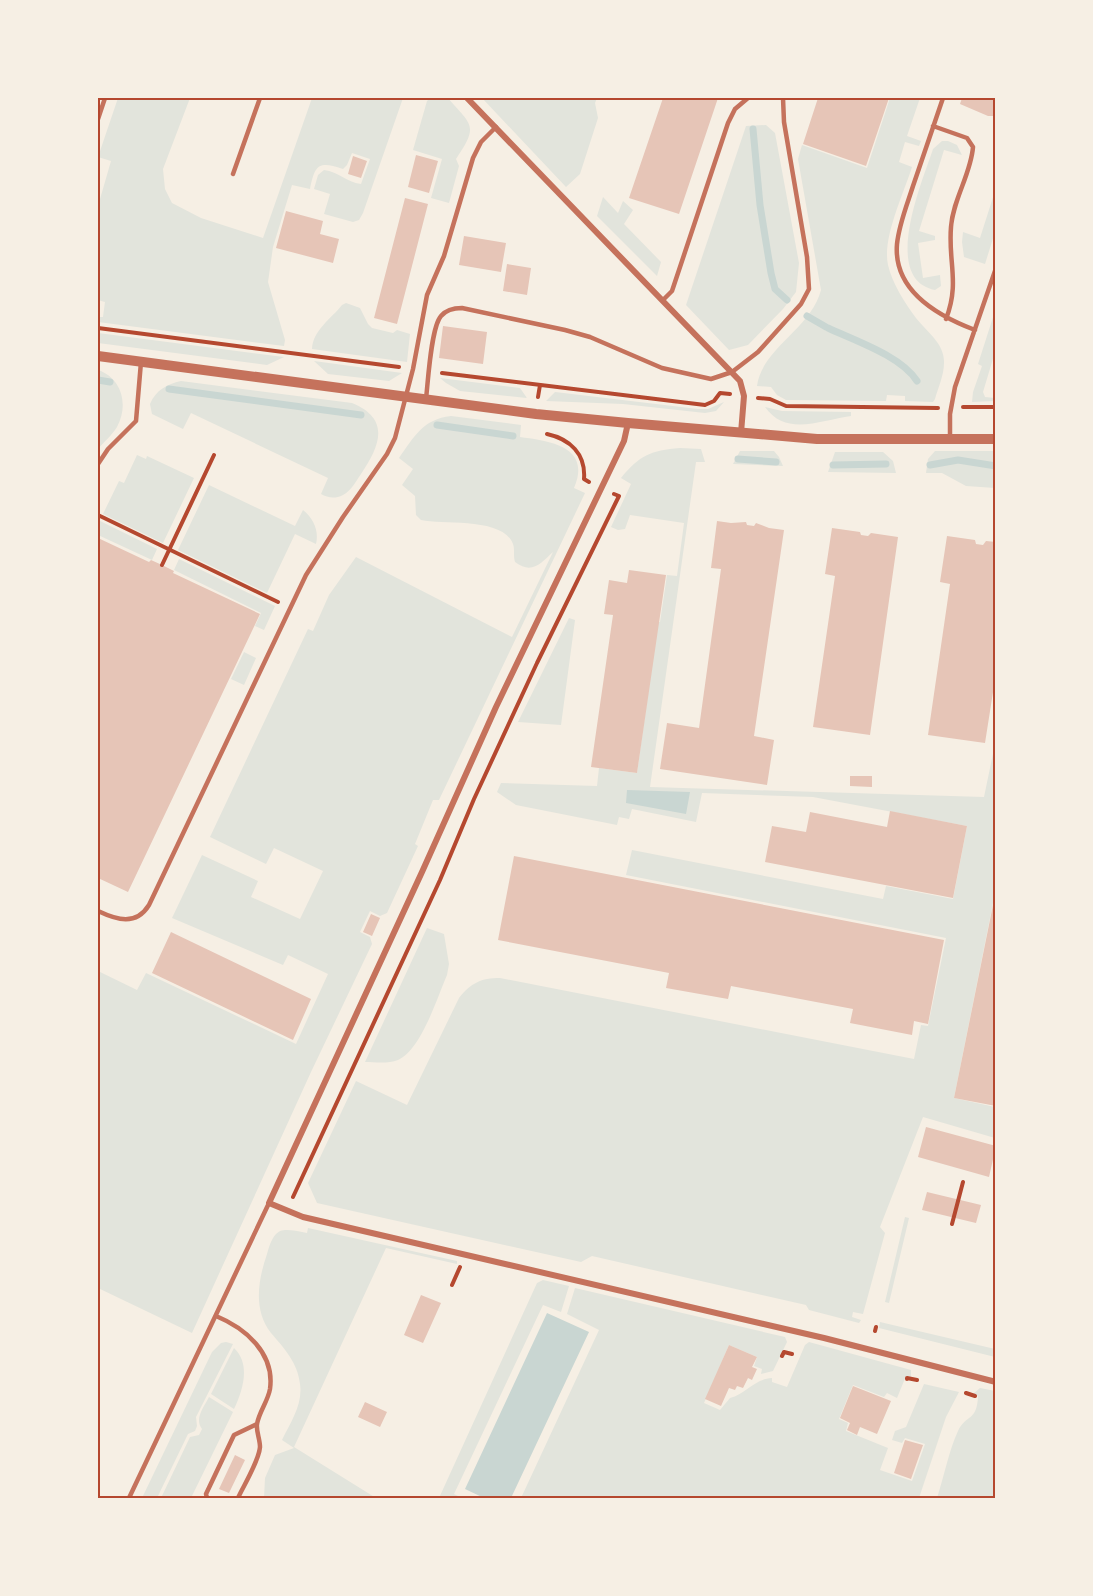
<svg xmlns="http://www.w3.org/2000/svg" width="1093" height="1596" font-family="'PT Sans',sans-serif">
	<style>
		.green { fill: #e2e4dc }
		.water { fill: #c9d6d2 }
		.lines { fill: none; stroke-linecap: round; stroke-linejoin: round }
		.stream { stroke: #c9d6d2; stroke-width: 7 }
		.building { fill: #e6c5b7 }
		.path { stroke: #b5482f; stroke-width: 4 }
		.service { stroke: #c5725c; stroke-width: 4.5 }
		.minor { stroke: #c5725c; stroke-width: 6 }
		.tertiary { stroke: #c5725c; stroke-width: 10 }
		.neatline { fill: none; stroke: #b5482f; stroke-width: 2 }
	</style>
	<rect width="100%" height="100%" fill="#f6efe4"/>
	<path class="green" d="M118 98H190L163 169 165 189 172 203 201 218 263 238 312 98H403L363 213 359 220 353 222 324 214 330 194 314 189 318 175 324 170C339 172 346 182 361 184L370 159 352 153 347 165 343 169C319 161 315 164 310 189L292 185 273 247 268 282 285 340 284 346 98 322V317H103L105 302 98 300V206L111 161 98 157Z
		M430 98H448C472 126 479 125 456 159L459 166 449 203 431 198 442 159 413 150 427 101Z
		M482 98H597L595 103 598 118 580 174 566 187Z
		M890 98H920L907 136 921 141 919 146 905 142 899 162 912 167C904 193 882 238 888 265 892 283 905 303 916 318 927 332 945 344 944 363 944 375 938 388 935 399L933 402 905 401V396L887 395 886 401 786 400 777 395 771 387 757 386C762 348 811 329 821 290L798 159 802 145 867 168Z
		M766 125 775 133 799 263 796 292 783 309 748 345 729 350 686 305 746 126Z
		M942 141H948L957 145 962 155 944 150 919 231 935 236V240L918 243 923 278 940 275 941 286 935 290C880 279 923 180 933 149Z
		M995 191V232L985 264 964 257 962 242 963 232 980 238Z
		M603 197 618 213 623 201 633 210 624 224 661 262 657 276 597 216Z
		M346 303 360 308 368 324 372 328 393 333 397 330 410 334 407 362 312 349C313 330 331 319 342 305Z
		M995 311V352L983 392 985 397 995 398V401L972 402 973 392 982 366 978 364Z
		M98 333 284 357 267 365 98 343Z
		M314 361 402 373 389 381 328 374Z
		M98 370C122 378 129 405 117 427 112 435 104 442 98 449Z
		M440 378 520 388 527 398 460 391 446 383Z
		M181 381 352 403C391 419 380 446 361 474 356 481 351 491 343 495 335 499 328 498 321 494L328 478 191 413 183 429 152 414 150 404C156 390 167 384 181 381Z
		M555 392 698 409H708L724 402 716 411 705 413 623 404 546 401Z
		M765 407 782 411 851 412V416C821 420 786 437 765 407Z
		M451 416 521 425 520 437C549 441 592 446 574 488L585 493 439 800H433L415 844 418 846 387 913 380 916 370 911 360 932 370 937 372 944 311 1072 192 1333 98 1288V971L137 990 146 973 296 1044 328 974 288 955 283 965 172 918 202 855 258 881 251 897 300 919 323 871 274 848 266 864 210 837 308 629 313 631 329 595 356 557 512 637 553 552C541 563 532 575 515 562 513 556 515 549 513 544 503 517 444 525 421 520L416 515 415 496 402 485 413 469 399 458C414 437 423 419 451 416Z
		M680 448 701 449 705 462H696L650 787 984 797 995 744V893L954 1098 995 1107V1138L923 1117 880 1227 885 1233 863 1314 853 1312 852 1317 861 1320 859 1323 809 1310 806 1305 592 1256 581 1262 317 1203 308 1183 356 1081 407 1105 459 998C471 983 481 978 500 978L914 1059 921 1025 928 1026 946 938 626 875 632 850 883 899 886 886 953 899 967 826 813 797 702 793 696 822 632 809 629 819 619 817 617 825 516 805 497 792 501 783 597 786 599 768 637 773 658 622H660L667 575 677 576 684 523 630 515 625 529 618 530 611 527 631 484 621 478C639 456 651 450 680 448Z
		M740 451H774L779 457 783 466 733 464Z
		M935 451H995V488L966 486 942 473H926L928 459Z
		M835 452H883L893 461 896 473 828 472Z
		M137 455 146 459 147 456 194 478 163 543 103 514 119 481 124 483Z
		M209 485 295 526 303 510C314 519 319 531 316 544L295 534 267 593 178 550Z
		M98 520 157 549 152 560 98 535Z
		M179 559 275 606 264 630 255 626 261 613 174 570Z
		M569 618 575 620 561 725 518 722Z
		M244 652 256 658 244 685 231 679Z
		M427 928 444 934 449 964 447 975C437 998 421 1050 398 1060 388 1064 375 1062 365 1062Z
		M905 1217 909 1218 889 1303 885 1302Z
		M308 1228 457 1261V1264L386 1248 294 1447 376 1498H264L265 1478 275 1455 294 1448 282 1440C291 1422 303 1404 300 1384 298 1363 284 1348 271 1333 253 1310 258 1280 267 1254 275 1226 281 1228 307 1233Z
		M543 1280 569 1286 561 1312 543 1305 454 1494 462 1498H439L537 1283Z
		M575 1288 785 1337 787 1342 773 1371 761 1374 762 1369 754 1366 757 1357 729 1345 704 1403 720 1410 730 1398C746 1394 754 1379 772 1378V1382L787 1387 805 1345 809 1342 911 1370V1377L906 1376 897 1398 887 1393 884 1397 853 1385 839 1419 848 1423 846 1431 888 1448 880 1470 912 1481 925 1444 905 1438 902 1443 892 1440 895 1431 906 1427 924 1384 959 1392 946 1417 919 1498H837L830 1496 829 1498H521L599 1330 567 1314Z
		M880 1322 995 1349V1357L879 1328Z
		M226 1342 233 1344 196 1417 197 1426 195 1431 188 1434 157 1498H142L212 1352 221 1343Z
		M234 1348C251 1364 243 1390 234 1409L211 1394Z
		M980 1388 995 1391V1498H937C944 1477 949 1450 958 1431 966 1414 977 1422 978 1396L973 1394Z
		M209 1397 233 1412 191 1498H161L190 1437 199 1435 202 1429C194 1419 204 1407 209 1397Z"/>
	<path class="water" d="M627 790 690 792 686 814 626 803Z
		M547 1313 589 1332 511 1498H484L465 1489Z"/>
	<g class="lines">
		<path class="stream" d="M753 129 760 205 771 273 775 289 787 300
			M807 316 826 327
			M828 328C856 341 901 356 917 381
			M98 380 110 382
			M169 389 361 415
			M437 425 513 436
			M738 459 776 462
			M833 465 886 464
			M930 465 958 460 996 466"/>
	</g>
	<path class="building" d="M663 98H718L679 214 629 198Z
		M818 98H889L866 166 803 144Z
		M962 98H996V116H988L960 104Z
		M416 155 438 161 429 193 408 187Z
		M353 156 367 161 361 178 348 174Z
		M405 198 428 204 397 324 374 318Z
		M286 211 323 221 320 234 339 239 333 263 276 248Z
		M464 236 506 243 501 272 459 265Z
		M507 264 531 268 527 295 503 291Z
		M443 326 487 332 483 364 439 358Z
		M717 521 731 523 746 522 747 525 754 526 756 523 769 528 784 530 754 736 774 740 767 785 660 769 667 723 699 728 721 569 711 568Z
		M832 528 860 532 861 535 868 536 871 533 898 537 870 735 813 727 835 576 825 574Z
		M947 536 975 540 976 544 983 545 986 541 996 542V673L985 743 928 735 950 584 940 582Z
		M98 538 149 562 151 560 162 565 174 571 173 573 260 614 128 892 98 878Z
		M629 570 666 575 637 773 591 767 613 615 604 614 609 580 627 583Z
		M850 776H872V787L850 786Z
		M890 811 967 826 953 898 765 862 772 826 806 832 810 812 887 827Z
		M514 856 944 940 928 1024 914 1021 912 1035 850 1023 853 1009 731 986 728 999 666 988 669 973 498 940Z
		M994 900H996V1106L954 1098Z
		M371 914 380 918 372 936 363 932Z
		M171 932 311 999 293 1040 152 973Z
		M926 1127 996 1146 989 1177 918 1157Z
		M927 1192 981 1205 976 1223 922 1210Z
		M421 1295 441 1303 423 1343 404 1335Z
		M729 1345 757 1357 752 1367 757 1369 752 1380 748 1378 743 1388 737 1386 735 1390 729 1388 721 1406 705 1399Z
		M853 1386 891 1401 877 1434 860 1427 857 1435 847 1430 850 1423 840 1418Z
		M365 1402 387 1412 380 1427 358 1417Z
		M905 1440 923 1445 911 1479 894 1473Z
		M235 1455 245 1460 229 1493 219 1489Z"/>
	<g class="lines">
		<path class="path" d="M98 328 399 367
			M442 373 705 405 714 401 720 393 730 394
			M538 397 540 385
			M758 398 770 399 786 406 938 408
			M963 407H996
			M547 434C570 439 586 454 584 479L589 482
			M98 515 278 602
			M162 565 214 455
			M293 1197 440 880 474 799 537 663 619 496 614 494
			M952 1224 963 1182
			M452 1285 460 1267
			M875 1331 876 1327
			M782 1356 784 1352 792 1354
			M907 1379V1378L917 1380
			M966 1393 975 1396"/>
		<path class="service" d="M943 98C933 127 923 156 913 186 907 205 899 224 897 244 893 291 938 316 975 330
			M98 119 105 98
			M933 126 967 138 973 147C971 174 953 199 951 227 948 262 960 283 946 319
			M233 174 260 98
			M663 300 672 291 728 123 735 109 748 98
			M426 399C428 382 431 327 441 316 446 310 454 308 462 308L565 330 590 337 662 368 711 379 732 372 758 352 801 304 809 289 807 257 784 122 783 98
			M950 438V414L955 387 996 268
			M98 464 108 449 136 421 141 362
			M98 911C117 920 136 926 149 905L306 575 343 517 387 454 395 438 413 369 427 295 444 256 473 158 481 142 496 127
			M216 1316C245 1328 275 1353 270 1389 268 1401 259 1412 257 1424 256 1431 260 1439 260 1447 259 1461 244 1485 238 1498
			M129 1498 269 1203
			M207 1498 206 1494 234 1435 257 1424"/>
		<path class="minor" d="M467 98 740 381 744 396 741 433
			M628 423 624 441 496 707 422 872 269 1203 303 1217 824 1338 996 1382"/>
		<path class="tertiary" d="M98 356 536 414 628 423 817 439H996"/>
	</g>
	<rect width="1093" height="1596" fill="none" stroke="#f6efe4" stroke-width="198"/>
	<rect x="99" y="99" width="895" height="1398" class="neatline"/>
</svg>
